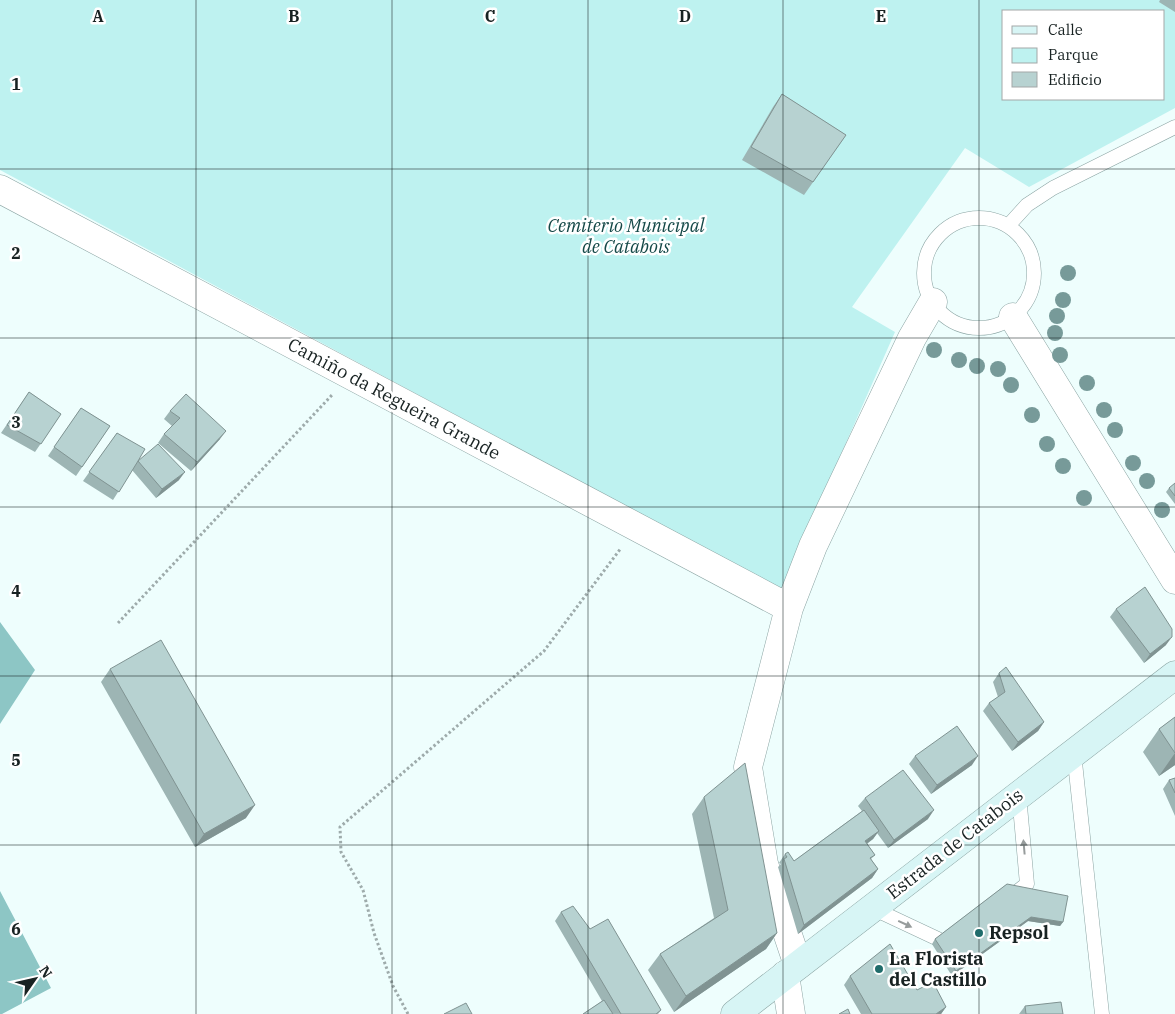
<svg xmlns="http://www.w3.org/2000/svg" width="1175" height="1014" font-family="'IBM Plex Serif',serif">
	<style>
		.green { fill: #bef2f0; fill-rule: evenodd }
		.forest { fill: #8dc6c5 }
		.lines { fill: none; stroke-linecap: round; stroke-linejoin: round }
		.lane-casing { stroke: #8ba4a3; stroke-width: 15 }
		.street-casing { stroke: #8ba4a3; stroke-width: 29 }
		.secondary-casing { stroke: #8ba4a3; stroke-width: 29 }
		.path { stroke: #9eabab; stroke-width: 3; stroke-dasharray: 2.5 2.5; stroke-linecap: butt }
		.lane { stroke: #fff; stroke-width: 14 }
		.street { stroke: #fff; stroke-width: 28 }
		.secondary { stroke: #d7f5f5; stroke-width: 28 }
		.tree { fill: #779a99 }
		.wall { fill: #9db5b4 }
		.shaded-wall { fill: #809392 }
		.building { fill: #b7d2d1; stroke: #809392 }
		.oneway { fill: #979c9c }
		.grid { fill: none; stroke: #182222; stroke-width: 1; stroke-opacity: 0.55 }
		.poi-dot { fill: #206c6b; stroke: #fff; stroke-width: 2 }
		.labels { text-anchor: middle; stroke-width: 5; stroke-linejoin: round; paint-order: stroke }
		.park-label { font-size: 18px; font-style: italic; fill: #154948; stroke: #fff }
		.street-label { font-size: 18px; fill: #182222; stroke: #fff }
		.poi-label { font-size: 18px; font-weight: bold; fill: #182222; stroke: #fff; text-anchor: start }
		.grid-label { font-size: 16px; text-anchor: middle; font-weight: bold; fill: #182222; stroke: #fff; stroke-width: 5; stroke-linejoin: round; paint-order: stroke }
	</style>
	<rect width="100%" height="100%" fill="#eefefd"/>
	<path class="green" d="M0 0H1175V108L1029 187 965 148 852 307 895 332 781 590 0 170ZM1004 11H1164V99H1004Z"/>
	<path class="forest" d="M0 622 35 670 0 724Z
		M0 891 51 988 2 1014H0Z"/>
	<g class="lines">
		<defs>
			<path id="lane" d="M924 273a55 55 0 1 1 110 0a55 55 0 1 1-110 0Z
				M1008 226 1027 205 1053 188 1175 127
				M1074 753 1102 1014
				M1018 891 1027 884 1019 795
				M872 908 938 939"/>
			<path id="street" d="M0 189 789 608
				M1013 317 1175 580
				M798 965 764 864 748 767 789 608 813 546 912 338 933 302
				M785 975 791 1014"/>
			<path id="secondary" d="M735 1014 1175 675"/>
		</defs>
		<use href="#lane" class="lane-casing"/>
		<use href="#street" class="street-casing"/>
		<use href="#secondary" class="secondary-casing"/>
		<path class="path" d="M118 623 332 395
			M408 1014 393 986 374 933 363 890 341 852 340 827 544 651 621 548"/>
		<use href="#lane" class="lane"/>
		<use href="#street" class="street"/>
		<use href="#secondary" class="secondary"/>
	</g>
	<g class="tree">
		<circle cx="1068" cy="273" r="8"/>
		<circle cx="1063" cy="300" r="8"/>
		<circle cx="1057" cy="316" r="8"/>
		<circle cx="1055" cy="333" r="8"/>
		<circle cx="934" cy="350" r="8"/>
		<circle cx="1060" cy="355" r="8"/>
		<circle cx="959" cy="360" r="8"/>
		<circle cx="977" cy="366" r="8"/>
		<circle cx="998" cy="369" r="8"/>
		<circle cx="1087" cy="383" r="8"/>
		<circle cx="1011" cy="385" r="8"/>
		<circle cx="1104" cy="410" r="8"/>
		<circle cx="1032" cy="415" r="8"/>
		<circle cx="1115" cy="430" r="8"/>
		<circle cx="1047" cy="444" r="8"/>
		<circle cx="1133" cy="463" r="8"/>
		<circle cx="1063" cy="466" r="8"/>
		<circle cx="1147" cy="481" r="8"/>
		<circle cx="1084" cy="498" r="8"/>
		<circle cx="1162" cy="510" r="8"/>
	</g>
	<path class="wall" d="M1160 0H1175V12L1159 2Z
		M782 94 846 135 804 195 742 160 773 107Z
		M29 392 61 414 35 452 1 433Z
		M81 408 110 426 76 476 48 456Z
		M170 411 220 439 191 471 158 443 164 434 172 426 164 419Z
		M117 433 138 461 179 480 156 498 132 470 113 500 83 481Z
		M1175 483V504L1166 492 1169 488Z
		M1116 609 1166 645 1144 663 1110 617Z
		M110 669 246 818 195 847 101 682Z
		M999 673 1044 722 1038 731 1012 751 983 711 989 703 998 697 993 682Z
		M1175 717V765L1159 776 1143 752 1159 729Z
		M915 756 972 765 931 794 909 764Z
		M1175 778V816L1163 789 1169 780Z
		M704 797 777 933 766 949 674 1012 648 970 660 954 714 918 692 814Z
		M865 798 928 819 888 848 877 833 873 839 867 844 875 855 871 859 878 869 872 878 798 934 778 867 781 864 779 863 785 854 794 861 862 811 858 806Z
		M1007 884 1063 922 1060 926 1028 921 952 976 932 944 935 939Z
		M561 912 590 929 661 1010 658 1014H583L602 1001 555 921Z
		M850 976 917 990 946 1007 941 1014H861L844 985Z
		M1025 1006 1063 1014H1019Z"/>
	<path class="shaded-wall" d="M226 431 220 439 191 471 197 462Z
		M185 472 179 480 156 498 162 489Z
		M1172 637 1166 645 1144 663 1150 654Z
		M1044 722 1038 731 1012 751 1018 742Z
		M1175 753V765L1159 776Z
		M978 756 972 765 931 794 937 785Z
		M255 805 246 818 195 847 204 834Z
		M934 810 928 819 888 848 894 840Z
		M879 831 873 839 859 849 865 841Z
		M878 869 872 878 798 934 804 925Z
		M1031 917 1063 922 1060 926 1028 921 952 976 956 971Z
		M777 933 766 949 674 1012 686 996Z
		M946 1007 941 1014H936Z"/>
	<path class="building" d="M782 94 846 135 813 182 751 147Z
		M29 392 61 414 41 444 7 425Z
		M186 394 226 431 197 462 164 434 180 418 170 411Z
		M81 408 110 426 82 467 54 447Z
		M117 433 145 449 138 461 158 444 185 472 162 489 138 461 119 492 89 472Z
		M1175 483V496L1169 488Z
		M1145 587 1172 629V637L1150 654 1116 609Z
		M161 640 255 805 204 834 110 669Z
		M1006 667 1044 722 1018 742 989 703 1005 692 999 673Z
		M1175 717V753L1159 729Z
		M957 726 978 756 937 785 915 756Z
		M745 763 777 933 686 996 660 954 728 910 704 797Z
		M903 770 934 810 894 840 865 798Z
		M1175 778V793L1169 780Z
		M864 810 879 831 865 841 875 855 870 858 878 869 804 925 784 859 787 857 785 854 788 852 794 861Z
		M1007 884 1068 896 1063 922 1031 917 956 971 935 939Z
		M573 906 590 929 608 919 661 1010 656 1014H621L561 912Z
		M890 944 917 990 933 982 946 1007 936 1014H872L850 976Z
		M604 1000 613 1014H583Z
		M1061 1002 1063 1014H1026L1025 1006Z
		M466 1003 472 1014H444Z
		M848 1009 850 1014H839Z"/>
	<defs><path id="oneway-solid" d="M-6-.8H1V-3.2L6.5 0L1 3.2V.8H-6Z" transform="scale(1.25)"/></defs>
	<g class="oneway">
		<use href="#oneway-solid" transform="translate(1024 847) rotate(-95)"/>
		<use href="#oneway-solid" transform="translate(905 924) rotate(25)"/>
	</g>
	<path class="grid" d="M196 0V1014M392 0V1014M588 0V1014M783 0V1014M979 0V1014M0 169H1175M0 338H1175M0 507H1175M0 676H1175M0 845H1175"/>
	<g class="poi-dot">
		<circle cx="979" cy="933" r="5"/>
		<circle cx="879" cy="969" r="5"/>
	</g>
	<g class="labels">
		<g class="park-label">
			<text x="626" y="232">Cemiterio Municipal<tspan x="626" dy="21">de Catabois</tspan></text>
		</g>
		<g class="street-label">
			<text transform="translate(394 399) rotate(28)" y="6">Camiño da Regueira Grande</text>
			<text transform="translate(955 844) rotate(-38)" y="6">Estrada de Catabois</text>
		</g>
		<g class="poi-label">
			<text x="989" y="939">Repsol</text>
			<text x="889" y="965">La Florista<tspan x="889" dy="21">del Castillo</tspan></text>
		</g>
	</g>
	<g class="grid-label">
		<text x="98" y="22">A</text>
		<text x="294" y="22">B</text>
		<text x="490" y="22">C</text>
		<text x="685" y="22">D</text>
		<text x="881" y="22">E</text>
		<text x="16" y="90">1</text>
		<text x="16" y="259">2</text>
		<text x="16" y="428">3</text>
		<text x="16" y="597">4</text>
		<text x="16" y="766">5</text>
		<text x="16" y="935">6</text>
	</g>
	<rect x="1002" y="10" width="162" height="90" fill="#ffffff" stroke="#a3a7a7"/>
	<rect x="1012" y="26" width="25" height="8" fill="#d7f5f5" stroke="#a3a7a7"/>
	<text x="1048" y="35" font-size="15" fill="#182222">Calle</text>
	<rect x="1012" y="48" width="25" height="15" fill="#bef2f0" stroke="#a3a7a7"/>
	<text x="1048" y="60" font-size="15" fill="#182222">Parque</text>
	<rect x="1012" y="72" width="25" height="15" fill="#b7d2d1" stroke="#a3a7a7"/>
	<text x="1048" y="85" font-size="15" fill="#182222">Edificio</text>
	<g transform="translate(35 979) rotate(56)" stroke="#ffffff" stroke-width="4" paint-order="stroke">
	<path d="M0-4L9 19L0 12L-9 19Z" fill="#182222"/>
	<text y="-8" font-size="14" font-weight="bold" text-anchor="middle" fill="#182222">N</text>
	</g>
</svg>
